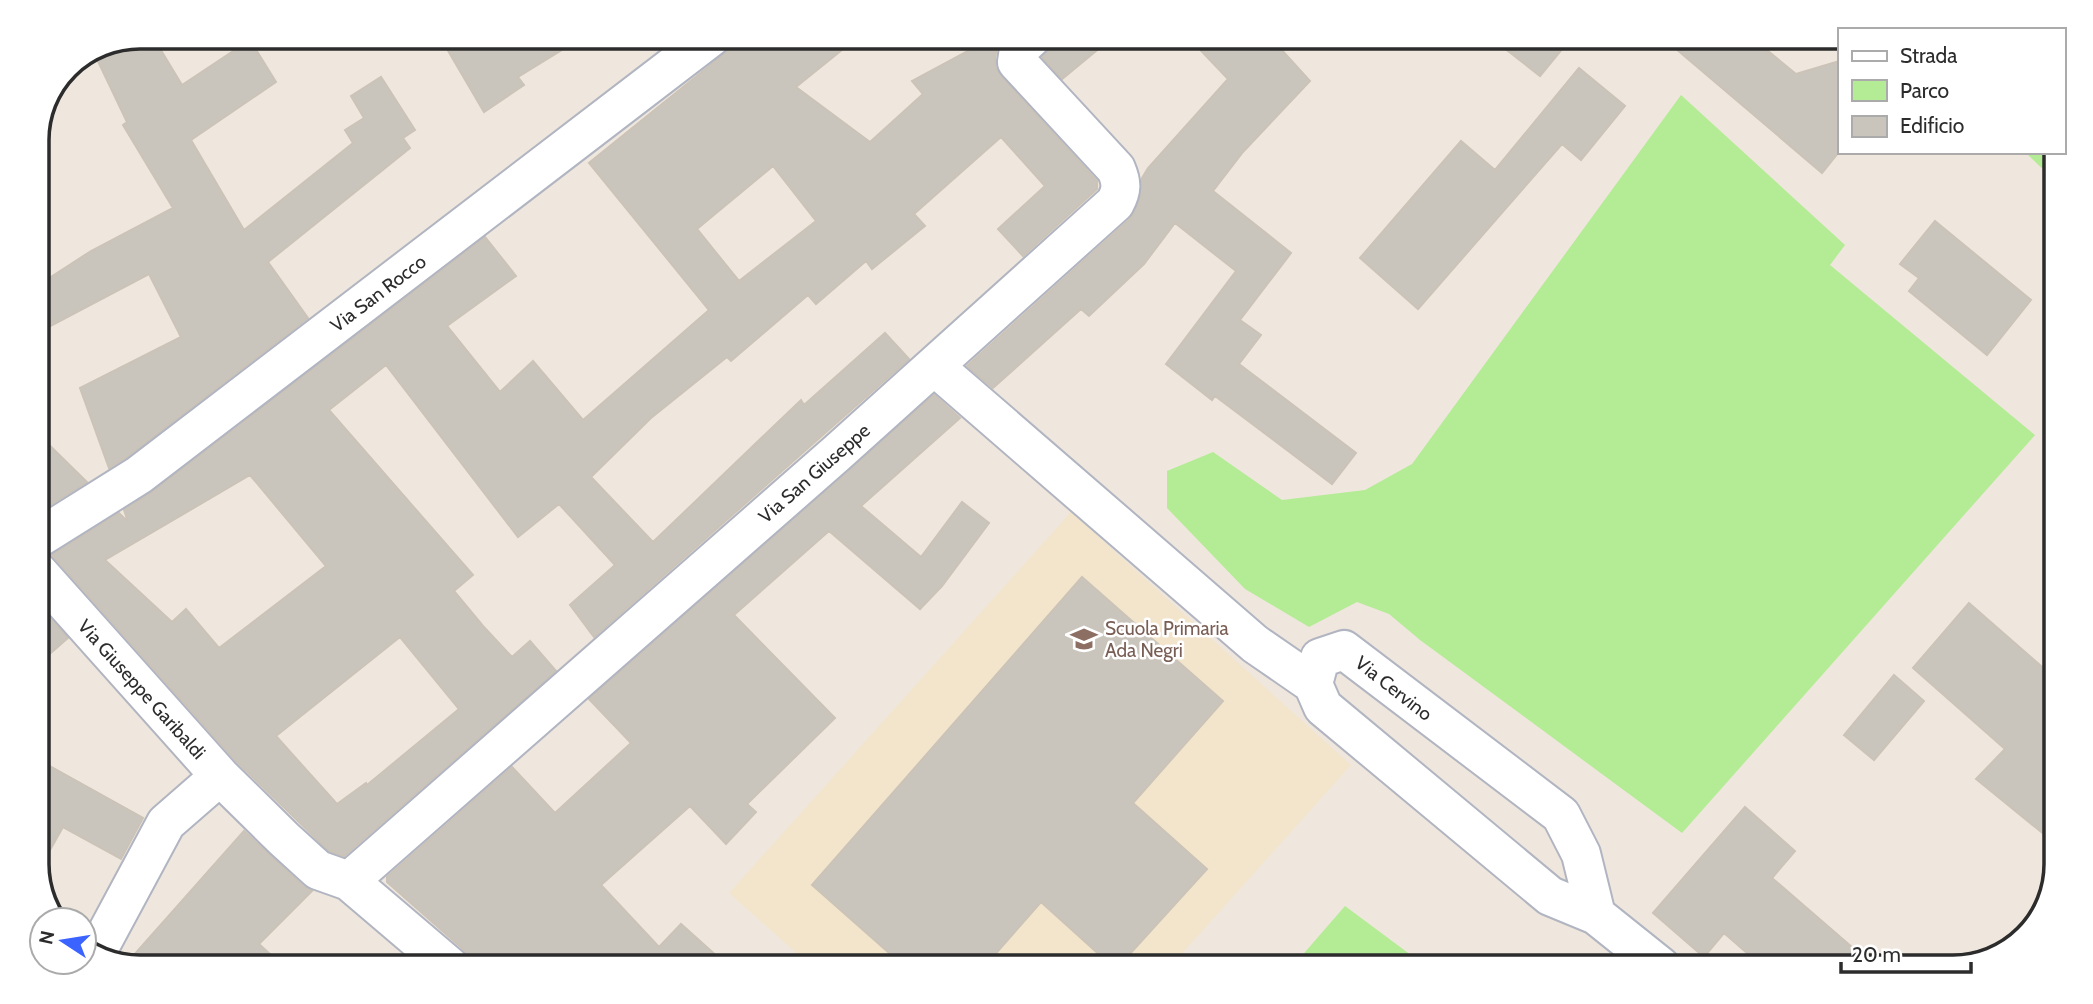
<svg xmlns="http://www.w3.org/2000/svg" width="2093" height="1004" font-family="Cabin,sans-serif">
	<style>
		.education { fill: #f2e5cc }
		.green { fill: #b4eb95 }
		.building { fill: #cac5bc; stroke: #cbc3b7; stroke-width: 2; fill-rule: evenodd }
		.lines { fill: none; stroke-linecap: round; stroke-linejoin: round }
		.minor-casing { stroke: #b1b5c1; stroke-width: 42 }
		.minor { stroke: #fff; stroke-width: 38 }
		.labels { text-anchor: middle; stroke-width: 5; stroke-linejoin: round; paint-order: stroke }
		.street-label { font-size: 19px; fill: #2c2c2c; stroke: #fff }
		.education-label { font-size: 19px; fill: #785e54; stroke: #fff; text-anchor: start }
		.rim { fill: none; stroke: #2c2c2c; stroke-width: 3.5 }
	</style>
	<rect width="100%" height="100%" fill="#efe7dd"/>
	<path class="education" d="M1071 512 1351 765 1170 967H812L729 893Z"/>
	<path class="green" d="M1681 95 1845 245 1830 265 2035 435 1682 833 1420 640 1389 614 1357 602 1309 627 1245 589 1167 508V471L1213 452 1282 500 1365 490 1412 464Z
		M2025 152H2056V182Z
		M1345 906 1427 967H1292Z"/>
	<path class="building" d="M140 37H153L182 85 250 40 276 82 191 140 244 230 353 143 345 130 364 118 351 96 381 77 415 130 403 138 410 148 268 262 308 318 127 457 109 468 80 388 181 337 149 274 37 333V286L91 251 173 208 123 125 127 122 95 55Z
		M440 37H583L518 77 524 85 484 112Z
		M732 37H858L796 87 870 142 923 94 912 81 968 51 983 37H1002L997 46 995 59 996 69 1001 76 1097 181V189L1023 256 998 229 1045 186 1001 137 914 214 925 226 872 269 866 261 816 304 808 295 731 361 727 357 651 418 591 477 653 542 801 400 804 405 885 333 909 359 594 637 570 605 615 565 559 504 518 537 386 365 329 410 473 575 454 591 483 626 512 657 530 641 556 671 344 856 329 851 236 761 52 555 119 513 128 522 124 510 152 492 485 237 516 276 447 326 500 392 533 361 583 420 709 310 589 163 724 54 731 46ZM773 166 816 221 739 281 697 229ZM250 475 326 566 219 648 186 609 172 622 105 560ZM400 637 459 709 367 785 366 783 337 804 276 736Z
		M1053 37H1113L1062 79 1042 57 1053 44Z
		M1188 37H1270L1310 81 1243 152 1213 191 1291 253 1240 320 1261 335 1239 364 1356 453 1332 484 1215 396 1212 400 1166 364 1236 271 1175 223 1144 264 1089 316 1081 309 993 388 967 366 1130 219 1139 202 1142 178 1148 168 1228 79Z
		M1490 37H1572L1540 76Z
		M1662 37H1751L1796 74 1839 61V152L1822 173Z
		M1579 68 1625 106 1581 160 1562 144 1418 309 1360 258 1461 141 1495 170Z
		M1935 221 2031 300 1987 355 1909 291 1919 278 1900 264Z
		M934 395 960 418 861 506 921 557 962 502 989 523 942 586 920 609 829 531 734 615 835 718 747 804 756 812 726 844 690 806 601 885 659 947 681 924 729 967H478L464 950 387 882V877L512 767 555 813 631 743 589 699Z
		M37 433 87 482 37 513Z
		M1082 577 1223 701 1133 803 1207 869 1118 967H1113L1041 902 984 967H905L812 885Z
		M1969 603 2056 679V844L1976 779 2005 749 1913 668Z
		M37 604 68 638 37 665Z
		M1894 675 1924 701 1874 760 1844 735Z
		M37 759 143 818 121 859 63 827 37 873Z
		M1745 807 1795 851 1772 878 1875 967H1763L1724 933 1704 957 1653 913Z
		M244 831 303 886 312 891 259 944 284 967H140L126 964Z"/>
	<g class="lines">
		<defs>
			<path id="minor" d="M934 366 1255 644 1313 684
				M37 539 139 475 711 37
				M37 571 220 776 284 839 318 870 349 881 450 967
				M349 881 837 453 1115 203C1122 190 1122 183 1116 169L1017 62 1019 49 1032 37
				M1596 915 1581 854 1561 815 1344 650 1320 658 1313 684 1323 707 1550 896 1596 915 1661 967
				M94 957 166 823 220 776"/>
		</defs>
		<use href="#minor" class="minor-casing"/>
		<use href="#minor" class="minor"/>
	</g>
	<defs>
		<symbol id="school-bare" viewBox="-9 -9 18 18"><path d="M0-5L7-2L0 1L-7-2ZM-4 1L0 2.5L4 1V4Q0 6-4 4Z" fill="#8d6e63" stroke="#fff" stroke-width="2.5" paint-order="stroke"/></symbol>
	</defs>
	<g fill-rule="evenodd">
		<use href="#school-bare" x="1065" y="620" width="38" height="38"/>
	</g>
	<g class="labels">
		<g class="street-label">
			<text transform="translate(378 293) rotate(-37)" y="7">Via San Rocco</text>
			<text transform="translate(814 473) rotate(-41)" y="7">Via San Giuseppe</text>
			<text transform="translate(1394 688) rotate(38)" y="7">Via Cervino</text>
			<text transform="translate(142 689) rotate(48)" y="7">Via Giuseppe Garibaldi</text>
		</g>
		<g class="education-label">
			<text x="1105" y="635">Scuola Primaria<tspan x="1105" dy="22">Ada Negri</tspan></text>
		</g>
	</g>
	<path d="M0 0H2093V1004H0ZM140 49H1953A91 91 0 0 1 2044 140V864A91 91 0 0 1 1953 955H140A91 91 0 0 1 49 864V140A91 91 0 0 1 140 49Z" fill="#fff" fill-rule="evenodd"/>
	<path class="rim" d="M140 49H1953A91 91 0 0 1 2044 140V864A91 91 0 0 1 1953 955H140A91 91 0 0 1 49 864V140A91 91 0 0 1 140 49Z"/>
	<rect x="1838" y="28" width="228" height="126" fill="#ffffff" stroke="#ababab" stroke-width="2"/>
	<rect x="1852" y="51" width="35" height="10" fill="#ffffff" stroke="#ababab" stroke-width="2"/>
	<text x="1900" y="63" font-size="21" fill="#2c2c2c">Strada</text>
	<rect x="1852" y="80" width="35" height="21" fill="#b4eb95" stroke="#ababab" stroke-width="2"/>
	<text x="1900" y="98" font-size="21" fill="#2c2c2c">Parco</text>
	<rect x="1852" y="116" width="35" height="21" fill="#cac5bc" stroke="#ababab" stroke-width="2"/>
	<text x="1900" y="133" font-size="21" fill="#2c2c2c">Edificio</text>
	<g transform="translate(63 941) rotate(282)"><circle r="33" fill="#ffffff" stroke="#ababab" stroke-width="2"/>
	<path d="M0-5L12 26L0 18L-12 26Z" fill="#3b63ff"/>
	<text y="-10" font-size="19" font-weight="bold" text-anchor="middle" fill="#2c2c2c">N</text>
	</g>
	<path d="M1841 962v10h130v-10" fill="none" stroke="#2c2c2c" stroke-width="3.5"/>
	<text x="1852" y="962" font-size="21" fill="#2c2c2c" stroke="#ffffff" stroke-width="5" paint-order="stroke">20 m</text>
</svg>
